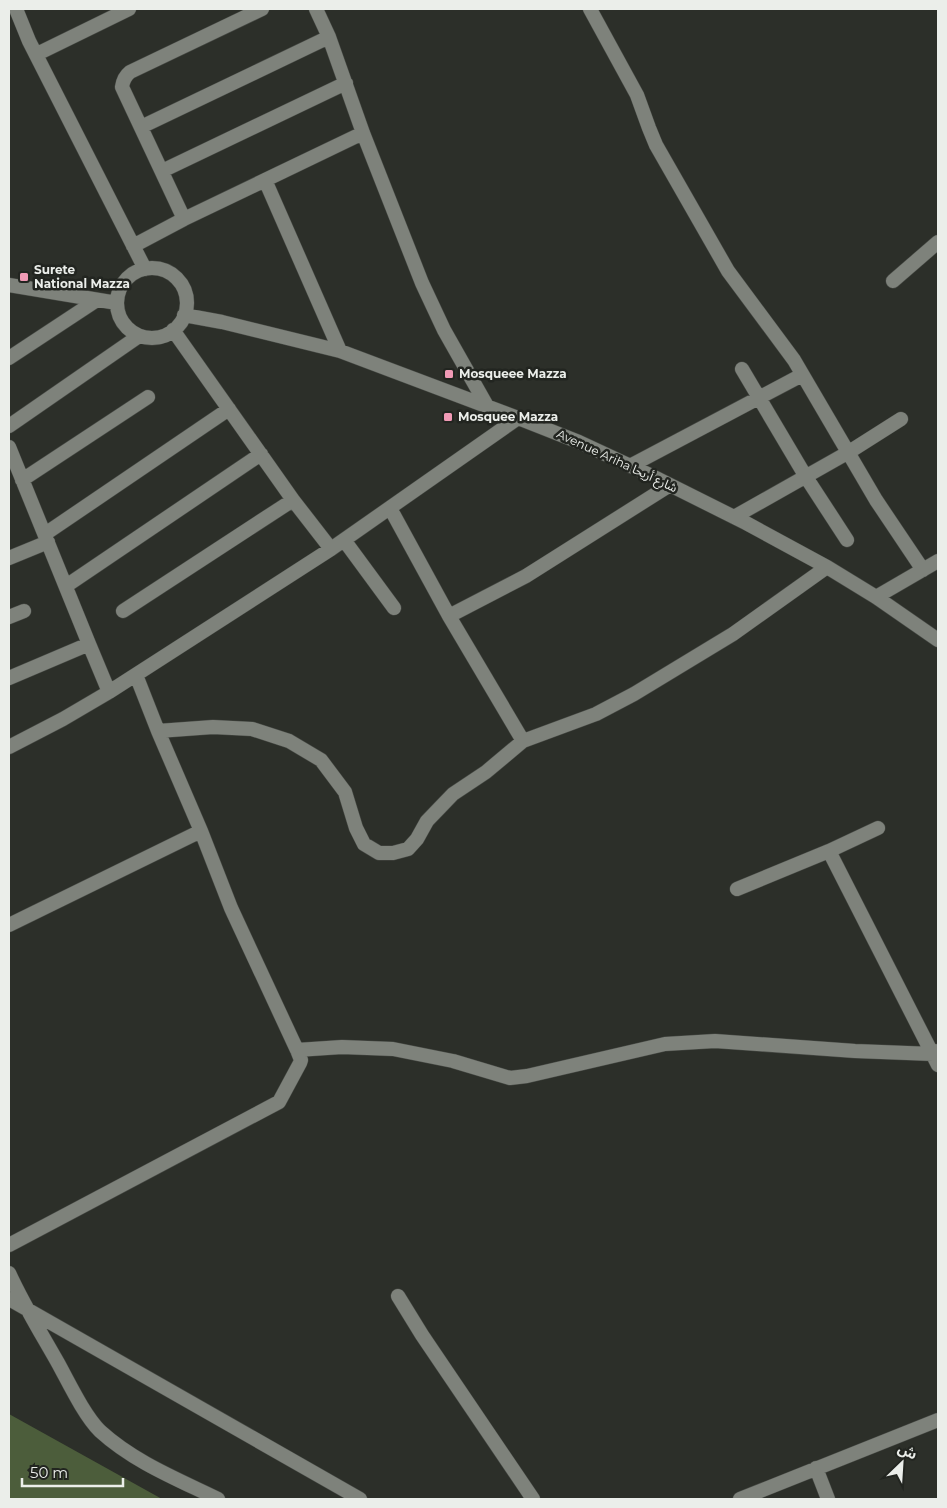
<svg xmlns="http://www.w3.org/2000/svg" width="947" height="1508" font-family="Montserrat,'Noto Sans Arabic',sans-serif">
	<style>
		.forest { fill: #4c5d3b }
		.lines { fill: none; stroke-linecap: round; stroke-linejoin: round }
		.minor-casing { stroke: #484b46; stroke-width: 15 }
		.minor { stroke: #7e827b; stroke-width: 14 }
		.poi-dot { fill: #f09ab5; stroke: #222520; stroke-width: 2 }
		.labels { text-anchor: middle; stroke-width: 5; stroke-linejoin: round; paint-order: stroke }
		.poi-label { font-size: 12px; font-weight: bold; fill: #ebeeea; stroke: #222520; text-anchor: start }
		.street-label { font-size: 12px; fill: #ebeeea; stroke: #222520 }
	</style>
	<rect width="100%" height="100%" fill="#2c2f29"/>
	<path class="forest" d="M9 1414 162 1499H9Z"/>
	<g class="lines">
		<defs>
			<path id="minor" d="M16 9 29 41 145 269
				M316 9 329 37 363 133 422 283 444 330 487 406
				M590 9 637 95 649 128 656 145 728 271 794 360 876 500 923 570
				M37 54 129 9
				M141 127 329 37
				M162 171 346 83
				M265 180 340 351
				M184 219 122 87C123 80 125 76 130 72L262 9
				M133 246 184 219 363 133
				M117 303a35 35 0 1 1 70 0a35 35 0 1 1-70 0Z
				M893 281 938 242
				M9 285 117 303
				M184 315 222 322 340 351 518 418 579 442 650 475 746 523 827 567 876 597 938 640
				M173 330 293 500 331 549
				M9 358 97 300
				M742 369 806 477 847 540
				M9 426 139 336
				M9 447 89 644
				M630 466 802 375
				M22 480 148 397
				M390 508 449 616 523 741
				M734 517 849 452 901 419
				M45 534 229 409
				M344 540 394 608
				M9 558 48 542
				M66 586 261 454
				M876 597 938 561
				M123 611 293 500
				M449 616 526 576 670 485
				M9 617 24 611
				M9 678 89 644 109 692
				M158 731 213 727 252 729 289 741 321 760 345 792 356 828 364 844 379 853H393L408 849 417 839 427 821 453 794 486 772 523 741 596 714 634 694 733 634 827 567
				M9 747 63 719 109 692 331 549 518 418
				M829 851 938 1065
				M737 889 829 851 878 828
				M9 925 201 831
				M297 1050 342 1047 393 1049 453 1061 510 1078 527 1076 665 1044 715 1041 855 1051 933 1054 938 1051
				M9 1245 279 1102 300 1063 301 1060 297 1050 231 908 201 831 158 731 136 675
				M9 1273C23 1304 41 1333 58 1363 69 1383 84 1415 100 1431 134 1462 177 1479 218 1499
				M398 1296 422 1335 533 1499
				M9 1299 360 1499
				M816 1468 828 1499
				M740 1499 938 1420"/>
		</defs>
		<use href="#minor" class="minor-casing"/>
		<use href="#minor" class="minor"/>
	</g>
	<g class="poi-dot">
		<rect x="19" y="272" width="10" height="10" rx="2.5"/>
		<rect x="444" y="369" width="10" height="10" rx="2.5"/>
		<rect x="443" y="412" width="10" height="10" rx="2.5"/>
	</g>
	<g class="labels">
		<g class="poi-label">
			<text x="34" y="274">Surete<tspan x="34" dy="14">National Mazza</tspan></text>
			<text x="459" y="378">Mosqueee Mazza</text>
			<text x="458" y="421">Mosquee Mazza</text>
		</g>
		<g class="street-label">
			<text transform="translate(617 461) rotate(25)" y="4">Avenue Ariha شارع أريحا</text>
		</g>
	</g>
	<rect width="947" height="1508" fill="none" stroke="#ebeeea" stroke-width="20"/>
	<g transform="translate(902 1463) rotate(25)" stroke="#222520" stroke-width="4" paint-order="stroke">
	<path d="M0-4L9 19L0 12L-9 19Z" fill="#ebeeea"/>
	<text y="-8" font-size="14" font-weight="bold" text-anchor="middle" fill="#ebeeea">ش</text>
	</g>
	<path d="M22 1478v8h101v-8" fill="none" stroke="#ebeeea" stroke-width="2.5"/>
	<text x="30" y="1478" font-size="15" fill="#ebeeea" stroke="#222520" stroke-width="4" paint-order="stroke">50 m</text>
</svg>
